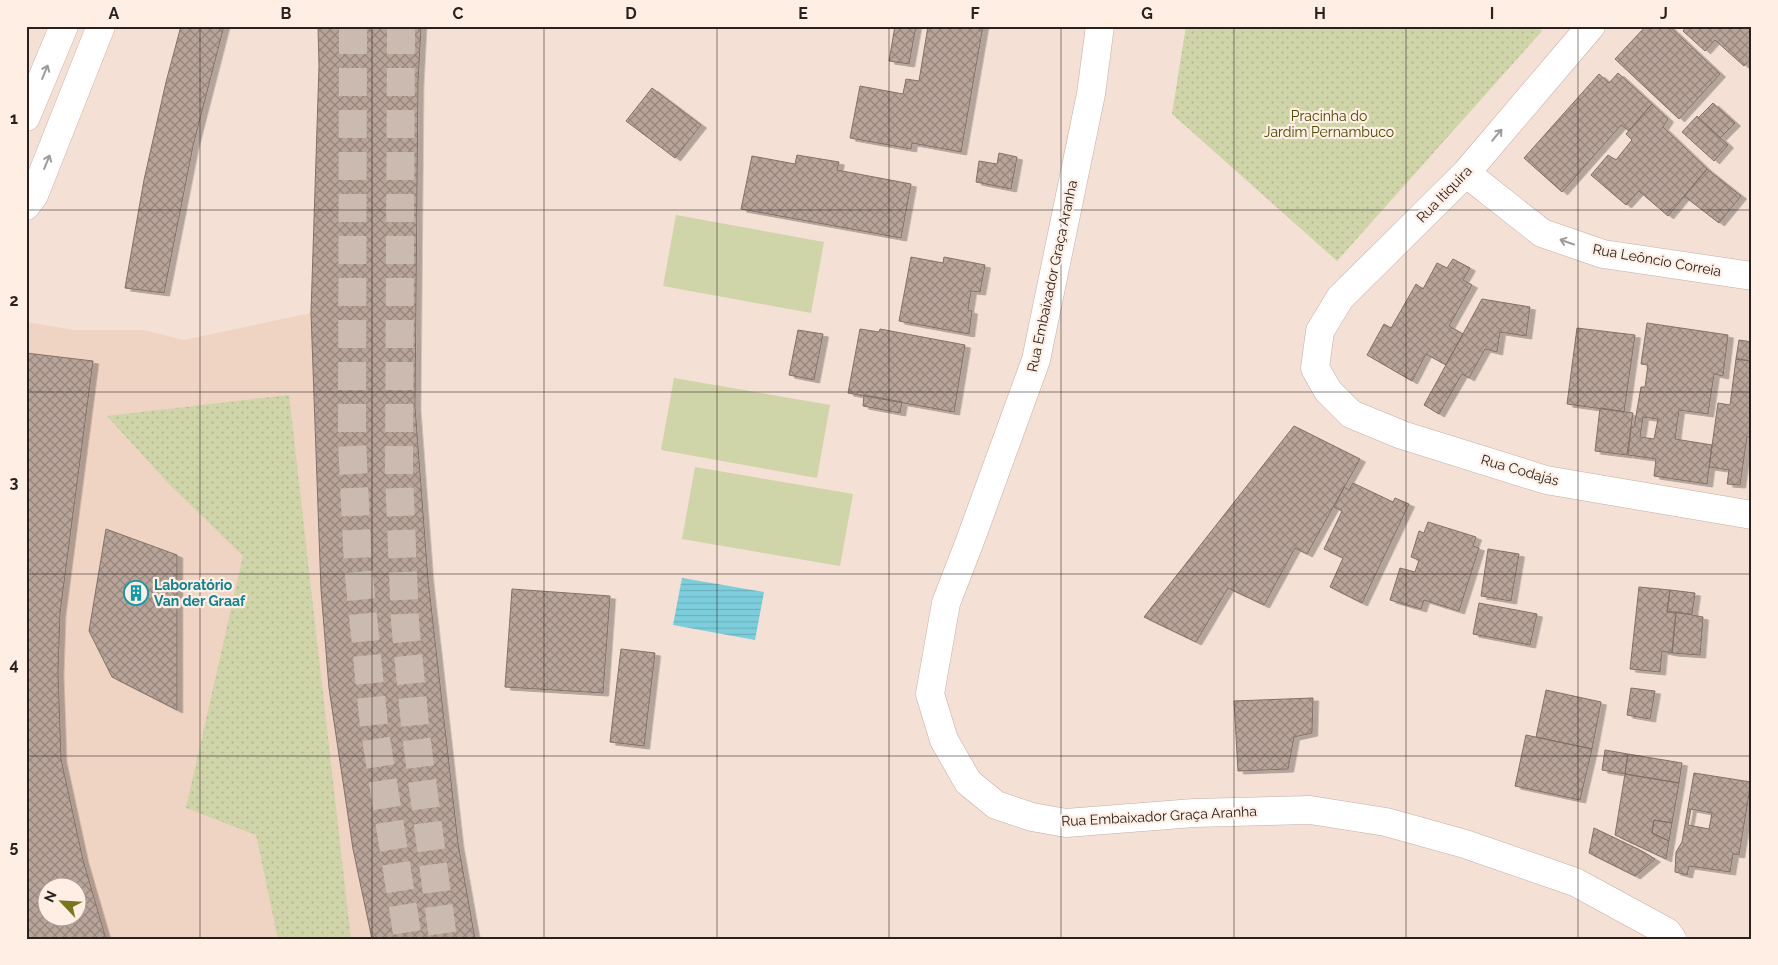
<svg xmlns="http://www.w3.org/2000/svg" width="1778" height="965" font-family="Raleway,sans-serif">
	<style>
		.built { fill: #efd3c3; fill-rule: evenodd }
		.green { fill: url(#green-dots) }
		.pitch { fill: #cfd4a9 }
		.water { fill: url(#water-rules) }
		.building { fill: url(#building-cross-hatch); stroke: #837167; fill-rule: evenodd; filter: url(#shadow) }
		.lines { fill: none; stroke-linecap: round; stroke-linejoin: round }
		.highway-tunnel { stroke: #cbbaaf; stroke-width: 28; stroke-dasharray: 28 14; stroke-linecap: butt }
		.minor-casing { stroke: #c3afa4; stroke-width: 29 }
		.minor { stroke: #fff; stroke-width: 28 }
		.oneway { stroke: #9e9b99 }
		.grid { fill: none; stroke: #28211d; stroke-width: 1; stroke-opacity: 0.55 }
		.labels { text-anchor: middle; stroke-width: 4.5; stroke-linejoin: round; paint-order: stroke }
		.park-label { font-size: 14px; fill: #484b00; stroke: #ffeee4 }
		.street-label { font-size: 14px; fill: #28211d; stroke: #ffeee4 }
		.culture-label { font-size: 14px; font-weight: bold; fill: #0d838f; stroke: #ffeee4; text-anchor: start }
		.neatline { fill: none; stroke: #28211d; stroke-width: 2 }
		.grid-label { font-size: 16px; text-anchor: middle; font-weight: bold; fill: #28211d }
	</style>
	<defs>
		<pattern id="green-dots" width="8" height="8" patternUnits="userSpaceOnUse" patternTransform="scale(1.25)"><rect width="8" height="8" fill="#cfd4a9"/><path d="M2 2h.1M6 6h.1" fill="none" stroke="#b2b691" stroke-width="1.8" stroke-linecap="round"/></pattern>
		<pattern id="water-rules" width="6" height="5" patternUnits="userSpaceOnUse" patternTransform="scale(1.25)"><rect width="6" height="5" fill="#7dcedd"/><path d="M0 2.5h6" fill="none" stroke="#6cb1bd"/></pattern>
		<pattern id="building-cross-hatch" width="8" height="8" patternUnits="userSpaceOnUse" patternTransform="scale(1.25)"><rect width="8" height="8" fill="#b8a499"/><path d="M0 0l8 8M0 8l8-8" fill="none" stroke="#96857c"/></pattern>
		<filter id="shadow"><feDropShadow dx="5.5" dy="3" stdDeviation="0" flood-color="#0004"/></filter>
	</defs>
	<rect width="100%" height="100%" fill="#f4e0d4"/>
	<path class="built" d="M311 313 321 590 329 688 353 849 372 939H26V322L74 330H143L184 340ZM48 888H78V918H48Z"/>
	<path class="green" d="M1186 26H1536L1542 31 1337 261 1172 114Z
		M289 395 351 939H278L256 835 186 808 243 556 168 483 107 416Z"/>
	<path class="pitch" d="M676 215 824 242 811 313 663 286Z
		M674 378 830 405 817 478 661 450Z
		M695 467 853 494 840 566 682 539Z"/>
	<path class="water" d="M682 578 764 592 755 640 673 625Z"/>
	<path class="building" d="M181 26H224L193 146 164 293 125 288 144 180 166 82Z
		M318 26H421L418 83 415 407 428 579 458 843 475 939H372L353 849 329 688 321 590 311 313 319 66Z
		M895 26H916L909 64 889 61Z
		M928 26H983L961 152 912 143 911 149 850 138 860 86 903 94 906 79 919 81Z
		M1646 26H1669L1720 74 1679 119 1615 59Z
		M1687 26H1752V57L1744 66 1715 40 1705 51 1683 31Z
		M1618 73 1652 104 1629 131 1621 125 1562 192 1524 158 1599 74 1609 83Z
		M652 88 701 125 675 158 626 121Z
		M1713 103 1735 123 1720 138 1698 118Z
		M1652 104 1668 119 1663 127 1707 169 1668 216 1639 191 1626 205 1591 175 1608 155 1616 160 1632 140 1626 134Z
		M1697 116 1728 145 1714 161 1682 132Z
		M999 153 1017 157 1011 189 976 182 979 161 997 164Z
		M797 155 839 162 837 170 911 184 901 238 741 209 752 156 795 164Z
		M1707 169 1741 196 1719 223 1684 196Z
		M911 257 943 263 944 257 985 265 980 292 971 291 968 310 972 311 969 334 899 321Z
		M1453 259 1470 268 1463 280 1472 285 1449 326 1463 334 1446 365 1426 354 1412 381 1367 355 1384 324 1391 328 1416 284 1423 289 1437 263 1447 268Z
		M1482 299 1530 307 1526 336 1500 332 1497 352 1485 349 1469 378 1462 374 1439 414 1424 405Z
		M1647 323 1728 335 1723 376 1714 374 1708 414 1679 410 1675 439 1712 445 1707 484 1654 476 1656 459 1628 455 1631 427H1634L1641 387H1645L1648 365 1641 364ZM1643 417 1658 419 1654 439 1640 437Z
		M1577 328 1635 335 1624 412 1567 404Z
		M860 329 879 332 880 329 965 345 954 412 848 393Z
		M798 330 823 334 814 380 789 375Z
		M1739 340 1752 342V361L1736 359Z
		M26 353 93 361 60 613 58 672 61 759 83 860 106 939H26ZM48 888H78V918H48Z
		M1736 359 1752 361V437H1747L1740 485 1727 484 1729 470 1709 467 1718 403 1730 405Z
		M864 395 902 402 900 413 863 406Z
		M1600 408 1633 413 1627 455 1595 451Z
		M1294 426 1360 459 1307 554 1295 548 1264 605 1228 588 1196 642 1144 617Z
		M1353 483 1393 502 1395 498 1409 504 1362 603 1330 587 1343 558 1324 549 1342 511 1334 507 1344 487 1349 490Z
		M1428 522 1476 537 1473 546 1479 548 1459 611 1424 600 1421 609 1390 600 1400 568 1415 572 1419 560 1411 557 1419 531 1424 533Z
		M106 529 177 555V710L112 677 89 631Z
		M1488 549 1519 554 1511 601 1481 596Z
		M1639 587 1670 590 1667 612H1676L1672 653 1662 651 1660 672 1630 669Z
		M512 589 610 596 603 693 505 687Z
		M1670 590 1695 593 1692 614 1667 612Z
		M1479 603 1537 614 1530 645 1473 634Z
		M1676 612 1703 617 1700 655 1672 653Z
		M621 649 655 653 644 746 610 742Z
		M1631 688 1655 691 1650 719 1627 715Z
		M1546 690 1601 702 1592 749 1536 737Z
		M1313 698 1312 733 1294 737 1288 769 1238 771 1234 701Z
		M1526 735 1592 749 1580 800 1515 786Z
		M1605 750 1628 754 1625 774 1602 770Z
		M1628 754 1682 763 1679 783 1625 774Z
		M1694 773 1751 782 1739 855 1733 854 1730 872 1689 866 1687 875 1675 872 1676 852 1682 842ZM1691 809 1712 813 1709 829 1688 825Z
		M1625 774 1679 783 1672 823 1654 820 1652 833 1669 841 1666 859 1615 835Z
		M1654 820 1672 823 1669 841 1652 833Z
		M1594 828 1640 850 1655 859 1635 876 1589 853Z"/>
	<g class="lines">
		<path class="highway-tunnel" d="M353 26 352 441 358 566 374 726 408 939
			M401 26 399 474 405 622 416 735 443 939"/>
		<defs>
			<path id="minor" d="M1100 26 1091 94 1036 360 970 541 946 603 930 694 944 740 968 782 996 805 1032 817 1066 823 1194 813 1310 810 1386 822 1465 844 1575 882 1667 932 1672 939
				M1591 26 1466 173 1340 298 1320 331 1315 368 1328 391 1351 414 1402 435 1546 480 1752 515
				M26 117 64 26
				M1466 173 1542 233 1603 254 1752 276
				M26 206 34 195 101 26"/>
		</defs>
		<use href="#minor" class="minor-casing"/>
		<use href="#minor" class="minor"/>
	</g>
	<defs><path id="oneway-shaft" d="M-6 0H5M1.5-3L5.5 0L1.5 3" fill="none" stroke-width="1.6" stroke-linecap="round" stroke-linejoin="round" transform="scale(1.25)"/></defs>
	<g class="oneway">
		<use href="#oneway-shaft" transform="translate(45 72) rotate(-68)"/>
		<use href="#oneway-shaft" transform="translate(1497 135) rotate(-50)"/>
		<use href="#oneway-shaft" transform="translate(47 162) rotate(-68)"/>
		<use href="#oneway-shaft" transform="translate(1567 242) rotate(-161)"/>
	</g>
	<path class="grid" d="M200 26V939M372 26V939M544 26V939M717 26V939M889 26V939M1061 26V939M1234 26V939M1406 26V939M1578 26V939M26 210H1752M26 392H1752M26 574H1752M26 756H1752"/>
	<defs>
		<symbol id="building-ring" viewBox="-11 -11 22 22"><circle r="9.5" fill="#ffeee4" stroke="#0f9aa8" stroke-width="1.5"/><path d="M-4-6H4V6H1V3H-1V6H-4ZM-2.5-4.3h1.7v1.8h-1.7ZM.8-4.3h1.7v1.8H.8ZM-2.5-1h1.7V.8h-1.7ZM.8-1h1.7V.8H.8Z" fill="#0f9aa8"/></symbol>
	</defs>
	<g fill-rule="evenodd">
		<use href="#building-ring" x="122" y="579" width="28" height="28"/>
	</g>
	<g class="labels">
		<g class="park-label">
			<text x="1329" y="121">Pracinha do<tspan x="1329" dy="16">Jardim Pernambuco</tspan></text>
		</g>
		<g class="street-label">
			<text transform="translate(1444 194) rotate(-46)" y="5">Rua Itiquira</text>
			<text transform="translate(1657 260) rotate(10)" y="5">Rua Leôncio Correia</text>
			<text transform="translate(1052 276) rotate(-78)" y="5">Rua Embaixador Graça Aranha</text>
			<text transform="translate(1520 470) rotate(16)" y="5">Rua Codajás</text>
			<text transform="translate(1159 816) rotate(-3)" y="5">Rua Embaixador Graça Aranha</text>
		</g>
		<g class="culture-label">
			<text x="154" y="590">Laboratório<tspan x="154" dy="16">Van der Graaf</tspan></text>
		</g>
	</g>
	<rect width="1778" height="965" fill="none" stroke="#ffeee4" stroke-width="55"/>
	<g transform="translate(62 902) rotate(295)"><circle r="24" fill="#ffeee4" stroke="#a99c94"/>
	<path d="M0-4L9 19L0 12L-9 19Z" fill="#78771d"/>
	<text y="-8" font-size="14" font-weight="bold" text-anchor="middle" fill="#28211d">N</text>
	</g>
	<rect x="28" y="28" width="1722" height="910" class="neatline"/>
	<g class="grid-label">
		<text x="114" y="19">A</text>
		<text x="286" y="19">B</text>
		<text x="458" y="19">C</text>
		<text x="631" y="19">D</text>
		<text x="803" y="19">E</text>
		<text x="975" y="19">F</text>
		<text x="1147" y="19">G</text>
		<text x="1320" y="19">H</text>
		<text x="1492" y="19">I</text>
		<text x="1664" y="19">J</text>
		<text x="14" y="124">1</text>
		<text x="14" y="306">2</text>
		<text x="14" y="488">3</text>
		<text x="14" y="670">4</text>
		<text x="14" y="852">5</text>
	</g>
</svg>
